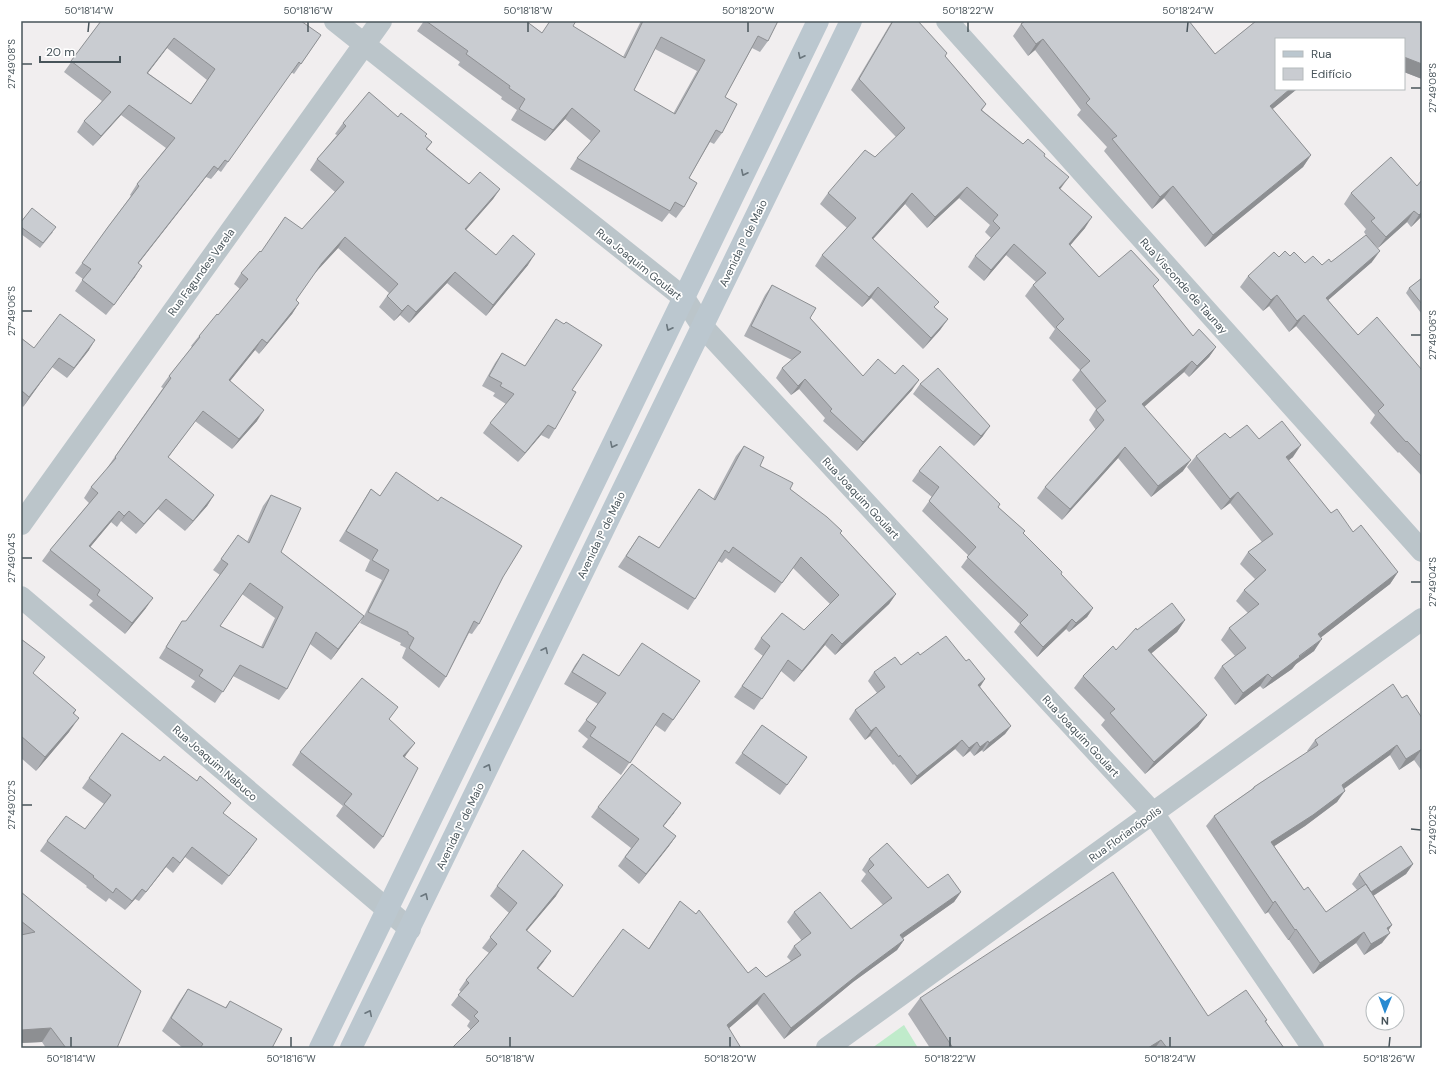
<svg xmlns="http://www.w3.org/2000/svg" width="1443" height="1069" font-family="'DM Sans',sans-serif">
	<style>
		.green { fill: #c0ebcb }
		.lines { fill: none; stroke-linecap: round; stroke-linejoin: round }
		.street { stroke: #bbc5ca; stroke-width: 22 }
		.secondary { stroke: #bbc7cf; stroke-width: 22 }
		.wall { fill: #adafb4; fill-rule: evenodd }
		.shaded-wall { fill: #8d8f92 }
		.building { fill: #c9ccd1; stroke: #8d8f92; fill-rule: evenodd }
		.oneway { stroke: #6a767d }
		.ticks { fill: none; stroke: #48545a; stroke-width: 1.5 }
		.labels { text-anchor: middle; stroke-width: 3.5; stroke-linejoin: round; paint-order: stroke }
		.street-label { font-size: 11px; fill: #48545a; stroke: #fff }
		.neatline { fill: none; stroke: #48545a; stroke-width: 1.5 }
		.ticks-label { font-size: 10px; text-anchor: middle; fill: #48545a }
	</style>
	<rect width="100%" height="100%" fill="#f1eeef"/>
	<path class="green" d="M904 1025 918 1048H872Z"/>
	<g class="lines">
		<path class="street" d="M335 21 684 298 702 326 1153 813 1313 1048
			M947 21 1422 551
			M21 524 381 21
			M21 597 410 929
			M827 1048 1422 619"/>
		<path class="secondary" d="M320 1048 818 21
			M351 1048 851 21"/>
	</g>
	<path class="wall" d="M101 21 321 35 294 74 291 72 221 172 218 170 211 179 206 177 138 264 135 277 106 315 75 291 83 279 75 273 108 227 131 196 130 195 137 184 166 148 121 115 93 146 77 132 84 121 102 101 64 72ZM167 48 207 80 191 104 148 73Z
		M424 21H526L542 33 573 26 623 57 641 21H778L768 41 760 52 752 48 725 97 722 133 714 144 710 142 689 178 684 207 676 218 669 213 662 222 570 169 577 158 591 141 565 119 545 141 511 120 517 110 501 99 502 97 458 65 460 62 417 31ZM655 49 697 71 673 114 634 90Z
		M892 21H918L945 56 986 104 982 110 1023 144 1044 156 1060 189 1085 228 1070 245 1099 277 1154 287 1193 336 1216 347 1209 357 1189 377 1184 372 1144 406 1183 471 1151 497 1118 458 1062 520 1037 498 1045 487 1096 430 1089 420 1096 409 1072 380 1080 370 1049 338 1055 329 1025 296 1033 285 1036 282 1006 255 984 281 968 267 975 256 991 238 985 232 990 225 959 198 927 228 905 204 873 239 935 308 948 319 940 330 923 349 871 298 862 307 815 266 822 255 847 228 820 204 828 193 875 157 896 137 851 90Z
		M1025 21H1189L1215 54 1256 21H1422V79L1404 72V39H1276V89H1297L1272 109 1311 155 1303 167 1205 247 1164 198 1152 209 1104 151 1107 147 1077 115 1081 110 1035 50 1028 56 1013 36 1021 24Z
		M398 117 432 142 427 149 469 184 500 189 493 199 466 230 496 255 528 265 486 316 447 283 409 323 400 315 394 321 379 307 389 293 338 248 314 274 296 300 299 303 292 314 259 354 255 350 230 381 257 421 232 449 195 421 168 458 214 495 207 506 185 531 158 509 136 534 121 521 117 527 111 522 90 547 146 608 125 634 89 605 93 601 42 561 50 550 89 503 84 498 91 487 108 468H107L163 388 161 387 169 376 192 347 191 346 199 336 218 315 240 289 234 284 241 273 261 252 302 229 335 192 310 170 317 159 337 135 335 134 343 123Z
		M1422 180V216L1411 227 1407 222 1378 248 1368 238 1372 262 1328 300 1358 335 1422 370V476L1399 452 1398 453 1370 423 1375 415 1296 326 1289 332 1269 306 1263 311 1240 287 1248 276 1279 257 1290 256 1305 263 1322 265 1331 262 1366 235 1364 232 1366 229 1344 204 1351 193 1417 186Z
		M21 222 53 232 40 248 21 234Z
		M1422 278V312L1421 313 1406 293 1409 288Z
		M772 285 810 318 863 376 895 374 912 390 857 451 823 421 825 418 799 389 791 395 776 378 782 368 792 360 744 336 765 295Z
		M556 319 572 390 555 429 549 439 541 435 518 462 483 433 490 423 506 404 493 396 495 393 482 386 495 363 502 353 525 366Z
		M21 338 34 348 89 350 67 378 52 367 23 407 21 405Z
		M920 384 983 436 974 446 913 394Z
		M1230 438 1293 457 1288 460 1331 513 1398 572 1390 584 1321 637 1314 651 1296 664 1292 669 1263 689 1260 686 1235 705 1214 678 1222 666 1235 656 1221 640 1229 628 1248 613 1236 601 1244 590 1255 579 1240 564 1248 552 1262 542 1230 503 1221 510 1187 467 1196 456Z
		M744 446 760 466 790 489 840 533 896 594 889 604 835 655 825 645 794 682 781 671 754 710 734 697 763 656 754 649 761 638 804 630 830 604 793 568 775 593 726 558 722 563 718 561 695 599 688 610 618 567 639 536 659 548 713 499 736 456Z
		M919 471 998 507 1025 531 1023 533 1061 574 1093 608 1087 617 1069 632 1066 629 1037 657 1014 632 1020 624 961 567 969 556 922 511 932 497 912 481Z
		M371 489 380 496 438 501 441 497 503 577 479 624 472 634 469 633 446 677 439 688 402 658 406 648 400 645 401 643 360 623 363 617 331 660 310 644 287 689 279 700 233 676 215 703 191 687 195 681 159 658 175 632 182 621H186L220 575 213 570 221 559 247 542 263 506 271 495 281 552 364 616 382 580 365 571 370 560 339 541 364 500ZM242 594 275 618 261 647 220 626Z
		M1185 620 1177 632 1151 653 1207 715 1198 727 1145 774 1101 725 1105 720 1074 688 1083 676 1116 650 1137 630Z
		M21 639 33 674 76 710 74 714 69 732 36 771 21 758Z
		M583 654 619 676 700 681 665 732 655 725 621 775 582 747 588 739 578 731 598 704 564 684 575 665Z
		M920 655 966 661 985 679 980 687 1011 726 1005 734 983 752 982 750 974 756 970 751 963 757 955 749 911 785 894 764 893 765 870 736 865 740 849 719 855 710 877 693 868 681 874 672 901 665Z
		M1402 698 1422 718V771L1414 760 1399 770 1390 755 1344 789 1337 802 1305 826 1274 846 1304 890 1326 912 1357 890 1352 884 1359 874 1413 864 1406 874 1373 896 1392 925 1388 930 1382 943 1364 955 1356 943 1313 974 1289 940H1288L1268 912 1265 914 1206 826 1214 816 1251 790 1254 787 1308 752 1307 751 1315 740Z
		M390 720 406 755 405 757 383 837 374 849 336 816 343 806 292 765 300 752Z
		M762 725 807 757 780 795 735 763Z
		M89 778 223 813 250 849 222 885 185 857 173 873 166 867 139 901 135 899 125 910 109 898 106 902 86 887 87 886 40 851 47 841 85 829 104 804 82 788Z
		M598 807 674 813 663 826 676 836 669 846 639 884 618 866 631 848 591 817Z
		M869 859 928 888 961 892 954 902 903 938 904 940 897 950 853 982 784 1039 757 1004 729 1028 471 1030 467 1026 470 1021 451 1005 461 992 459 990 466 980 489 953 482 948 509 913 490 896 497 886 556 896 527 930 544 961 538 969 573 997 649 948 680 901 748 973 766 977 791 961 787 957 794 946 802 941 787 922 794 912 851 929 883 905 861 881 866 874 862 870Z
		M21 892 117 1048H46L42 1042 21 1043Z
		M188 989 225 1008 230 1001 272 1048H183L162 1031 179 1002Z
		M920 998 1267 1020 1266 1022 1284 1048H930L908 1014Z"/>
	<path class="shaded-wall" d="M174 38 167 48 140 83 147 73Z
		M1043 39 1035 50 1028 56 1036 44Z
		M1404 57 1422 64V79L1404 72Z
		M1290 89H1297L1262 118 1270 106Z
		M129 105 121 115 93 146 101 136Z
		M572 108 565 119 545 141 553 130Z
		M1311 155 1303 167 1205 247 1213 235Z
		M225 160 218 170 211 179 218 169Z
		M214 166 206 177 130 274 138 263Z
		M1069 177 1061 188 1051 199 1059 188Z
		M1173 186 1164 198 1152 209 1160 197Z
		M967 187 959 198 927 228 935 217Z
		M500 189 493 199 458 239 465 229Z
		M912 193 905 204 864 249 872 238Z
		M1414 211 1407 222 1378 248 1386 237Z
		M1422 212V216L1411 227 1419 215Z
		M1092 217 1085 228 1062 255 1069 244Z
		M345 237 338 248 314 274 322 263Z
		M1014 244 1006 255 984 281 991 270Z
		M1380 251 1372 262 1318 309 1326 298Z
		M535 254 528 265 486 316 493 305Z
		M142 266 135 277 106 315 114 305Z
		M455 272 447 283 409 323 416 312Z
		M878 287 871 298 862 307 869 297Z
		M1277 295 1269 306 1263 311 1271 300Z
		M299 303 292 314 259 354 267 343Z
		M408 305 400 315 394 321 402 311Z
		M1304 315 1296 326 1289 332 1297 321Z
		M948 319 940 330 923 349 931 338Z
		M262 339 255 350 222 391 229 380Z
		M95 340 89 350 67 378 74 368Z
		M1216 347 1209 357 1189 377 1197 366Z
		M59 358 52 367 23 407 29 397Z
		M1192 361 1184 372 1135 415 1142 404Z
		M805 379 799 389 791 395 798 386Z
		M919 380 912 390 857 451 863 442Z
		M264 410 257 421 232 449 239 439Z
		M548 425 541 435 518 462 525 453Z
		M990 426 983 436 974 446 981 436Z
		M1301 445 1293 457 1278 469 1286 457Z
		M1125 447 1118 458 1062 520 1070 509Z
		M1191 460 1183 471 1151 497 1158 486Z
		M1238 492 1230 503 1221 510 1230 499Z
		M214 495 207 506 185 531 193 521Z
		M166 499 158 509 136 534 144 524Z
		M119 511 111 522 82 557 89 546Z
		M129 511 121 521 117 527 124 516Z
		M1398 572 1390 584 1310 646 1318 634Z
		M896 594 889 604 835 655 842 644Z
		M153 598 146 608 125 634 132 623Z
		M1093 608 1087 617 1069 632 1076 623Z
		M364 616 356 627 331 660 338 649Z
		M1072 619 1066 629 1037 657 1043 647Z
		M1185 620 1177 632 1140 663 1148 650Z
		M832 634 825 645 794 682 802 671Z
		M1322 639 1314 651 1296 664 1292 669 1263 689 1272 678Z
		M1268 674 1260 686 1235 705 1243 693Z
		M985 679 979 688 978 685Z
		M1207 715 1198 727 1145 774 1154 762Z
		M79 718 69 732 36 771 45 757Z
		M1011 726 1005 734 983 752 989 743Z
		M876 727 870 736 865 740 871 731Z
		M962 740 955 749 911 785 917 776Z
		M988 741 982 750 974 756 980 747Z
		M977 742 970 751 963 757 969 748Z
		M415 743 406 755 395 768 403 756Z
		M1397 745 1390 755 1334 796 1342 785Z
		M1422 749 1414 760 1399 770 1406 759Z
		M1345 791 1337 802 1305 826 1264 853 1271 842Z
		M681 803 674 813 656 836 663 826Z
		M676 836 669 846 639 884 646 874Z
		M257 839 250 849 222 885 229 876Z
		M192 847 185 857 173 873 180 863Z
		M173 857 166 867 139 901 146 892Z
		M1413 864 1406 874 1364 902 1371 892Z
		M563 885 556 896 519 940 526 930Z
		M142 889 135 899 125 910 132 901Z
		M961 892 954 902 893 945 900 935Z
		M1275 901 1268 912 1265 914 1273 903Z
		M1392 925 1385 935 1387 928Z
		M1296 929 1289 940H1288L1295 930Z
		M1364 932 1356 943 1313 974 1320 963Z
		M1390 933 1382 943 1364 955 1371 944Z
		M904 940 897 950 853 982 784 1039 791 1028 861 972Z
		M551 951 544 961 530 978 537 968Z
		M764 993 757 1004 720 1036 727 1025Z
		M51 1028 42 1042 21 1043V1030Z
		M1161 1040 1155 1048H1148Z"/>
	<path class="building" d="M101 21H301L321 35 301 64 299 62 228 162 225 160 218 169 214 166 138 263 142 266 114 305 82 280 91 269 82 263 108 227 139 186 137 184 175 138 129 105 101 136 84 121 111 92 71 61ZM174 38 215 69 191 104 147 73Z
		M426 21H526L542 33 550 21H576L573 26 625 58 643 21H778L768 41 758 36 725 97 737 104 722 133 716 130 689 178 697 183 684 207 675 202 670 211 577 158 600 131 572 108 553 130 519 109 525 99 509 88 510 86 466 54 468 51ZM661 37 705 60 675 114 634 90Z
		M893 21H918L947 53 945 56 986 104 981 110 1023 144 1028 139 1045 154 1044 156 1069 177 1059 188 1092 217 1069 244 1099 277 1131 250 1159 280 1153 286 1193 336 1199 329 1216 347 1197 366 1192 361 1142 404 1191 460 1158 486 1125 447 1070 509 1045 487 1104 420 1096 410 1106 401 1080 370 1090 361 1056 327 1064 319 1033 285 1046 273 1014 244 991 270 975 256 1000 228 993 221 998 215 967 187 935 217 912 193 872 238 939 302 934 307 948 319 931 338 878 287 869 297 822 255 856 218 828 193 865 150 875 157 905 128 859 79Z
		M1025 21H1189L1215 54 1256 21H1422V64L1404 57V39H1276V89H1290L1270 106 1311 155 1213 235 1173 186 1160 197 1112 139 1117 136 1086 103 1090 99 1043 39 1036 44 1021 24Z
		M369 92 398 117 401 113 427 134 425 136 432 142 426 149 469 184 480 172 500 189 465 229 496 255 513 235 535 254 493 305 455 272 416 312 408 305 402 311 387 296 398 284 345 237 322 263 296 300 299 303 267 343 262 339 229 380 264 410 239 439 203 411 168 457 214 495 193 521 166 499 144 524 129 511 124 516 119 511 89 546 153 598 132 623 97 595 100 590 50 550 98 493 91 487 116 458 115 457 171 378 169 376 200 337 199 336 217 314 218 315 248 279 241 273 260 251 261 252 285 217 302 229 344 182 317 159 346 126 343 123Z
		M1391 157 1417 186 1422 180V212L1419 215 1414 211 1386 237 1371 221 1375 218 1351 193Z
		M32 208 56 227 43 243 21 227V222Z
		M1366 235 1380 251 1326 298 1358 335 1377 317 1422 370V457L1407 441 1406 442 1378 411 1384 405 1304 315 1297 321 1277 295 1271 300 1248 276 1274 252 1279 257 1285 251 1290 256 1294 252 1305 263 1313 256 1322 265 1329 259 1331 262Z
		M1422 278V304L1409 288Z
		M772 285 816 308 810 318 863 376 878 359 895 374 903 365 919 380 863 442 830 411 832 409 805 379 798 386 782 368 801 352 751 326Z
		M60 314 95 340 74 368 59 358 29 397 22 391 21 392V338L34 348Z
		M556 319 564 324 566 322 602 345 572 390 576 392 555 429 548 425 525 453 490 423 514 394 500 386 502 383 489 376 502 353 525 366Z
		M938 368 990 426 981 436 920 384Z
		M1282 421 1301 445 1286 457 1331 513 1337 509 1353 532 1361 525 1398 572 1318 634 1322 639 1299 656 1300 657 1272 678 1268 674 1243 693 1222 666 1246 648 1229 628 1259 604 1244 590 1266 570 1248 552 1273 534 1238 492 1230 499 1196 456 1225 433 1230 438 1247 425 1259 439Z
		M744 446 764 457 760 466 793 483 790 489 827 517 842 531 840 533 896 594 842 644 832 634 802 671 788 660 762 699 742 686 770 646 761 638 782 613 804 630 839 595 801 557 782 583 733 547 729 553 725 550 695 599 626 556 639 536 659 548 699 489 715 500Z
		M940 446 1000 504 998 507 1025 531 1023 533 1062 572 1061 574 1093 608 1076 623 1072 619 1043 647 1020 623 1028 615 967 557 976 547 929 501 939 487 919 471Z
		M396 472 438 501 441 497 522 546 503 577 479 624 474 621 446 677 409 648 414 638 408 634V632L368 612 389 570 372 560 378 550 346 531 371 489 380 496Z
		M271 495 301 508 281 552 364 616 338 649 316 632 287 689 240 665 223 692 199 676 203 670 166 647 182 621H186L228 564 221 559 238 535 249 543ZM250 583 283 607 263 648 220 626Z
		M1172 603 1185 620 1148 650 1207 715 1154 762 1110 713 1115 709 1083 676 1113 646 1116 650 1136 628 1137 630Z
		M946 636 966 661 969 659 985 679 978 685 1011 726 989 743 988 741 980 747 977 742 969 748 962 740 917 776 900 755 899 757 876 727 871 731 855 710 885 687 874 672 895 657 901 665 918 652 920 655Z
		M21 639 45 657 33 673 76 710 73 713 79 718 45 757 21 736Z
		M642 643 700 681 673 720 663 713 630 763 590 736 596 727 586 720 606 693 572 672 583 654 619 676Z
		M362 678 398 707 389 719 415 743 403 756 418 768 383 837 344 804 352 794 300 752Z
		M1393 684 1402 698 1407 695 1422 718V750V749L1406 759 1397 745 1342 785 1345 791 1313 815 1271 842 1304 890 1308 887 1326 912 1366 884 1392 925 1387 928 1390 933 1371 944 1364 932 1320 963 1296 929 1295 930 1275 901 1273 903 1214 816 1254 788V787L1318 745 1315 740Z
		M762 725 807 757 787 785 742 753Z
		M122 733 160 761 164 756 197 781 200 776 231 803 223 813 257 839 229 876 192 847 180 863 173 857 146 892 142 889 132 901 116 888 113 893 93 877 94 876 47 841 66 816 85 829 111 795 89 778Z
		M632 764 681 803 663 826 676 836 646 874 625 857 639 839 598 807Z
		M887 843 928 888 948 874 961 892 900 935 904 940 861 972 791 1028 764 993 727 1025 741 1048H452L479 1021 474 1016 478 1012 458 995 469 983 466 980 497 944 490 937 517 903 497 886 523 850 563 885 526 930 551 951 537 968 573 997 623 929 649 949 680 901 696 914 699 910 748 973 756 967 766 977 801 955 794 946 811 933 794 912 820 892 851 929 892 898 868 871 874 865 869 859Z
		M1401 846 1413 864 1371 892 1359 874Z
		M1113 872 1208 1016 1246 990 1267 1020 1265 1021 1284 1048H1167L1161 1040 1148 1048H953L920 998Z
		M21 892 141 991 117 1048H66L51 1028 21 1030V935L35 932 21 921Z
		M188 989 226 1008 230 1001 282 1029 272 1048H200L203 1044 171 1018Z"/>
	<defs><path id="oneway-chevron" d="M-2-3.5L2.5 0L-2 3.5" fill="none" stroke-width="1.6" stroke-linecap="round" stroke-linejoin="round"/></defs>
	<g class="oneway">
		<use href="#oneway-chevron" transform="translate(801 56) rotate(116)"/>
		<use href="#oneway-chevron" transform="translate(744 173) rotate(116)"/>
		<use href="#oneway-chevron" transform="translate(669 328) rotate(116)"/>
		<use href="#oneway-chevron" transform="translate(613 445) rotate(116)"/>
		<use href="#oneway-chevron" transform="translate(545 650) rotate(-64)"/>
		<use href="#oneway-chevron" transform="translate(488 767) rotate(-64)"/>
		<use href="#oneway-chevron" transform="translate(425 896) rotate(-64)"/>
		<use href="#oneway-chevron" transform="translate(369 1013) rotate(-64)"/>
	</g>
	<path class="ticks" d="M88 32 89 22M308 32V22M528 32V22M748 32V22M968 32V22M1187 32 1188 22M22 64H32M1411 88H1421M22 311H32M1411 335H1421M22 558H32M1411 582H1421M22 805H32M1411 829 1421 830M71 1047V1037M291 1047V1037M510 1047V1037M730 1047V1037M950 1047V1037M1170 1047V1037M1389 1047 1390 1037"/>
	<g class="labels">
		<g class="street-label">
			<text transform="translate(743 243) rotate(-64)" y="4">Avenida 1º de Maio</text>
			<text transform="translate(639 264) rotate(39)" y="4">Rua Joaquim Goulart</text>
			<text transform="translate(201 272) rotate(-54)" y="4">Rua Fagundes Varela</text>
			<text transform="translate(1184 286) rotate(48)" y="4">Rua Visconde de Taunay</text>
			<text transform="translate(861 498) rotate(47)" y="4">Rua Joaquim Goulart</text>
			<text transform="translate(601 535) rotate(-64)" y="4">Avenida 1º de Maio</text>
			<text transform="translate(1081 736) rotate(47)" y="4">Rua Joaquim Goulart</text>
			<text transform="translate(215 763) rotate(41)" y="4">Rua Joaquim Nabuco</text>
			<text transform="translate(460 826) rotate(-64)" y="4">Avenida 1º de Maio</text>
			<text transform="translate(1125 834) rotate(-36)" y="4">Rua Florianópolis</text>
		</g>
	</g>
	<rect width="1443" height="1069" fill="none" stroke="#ffffff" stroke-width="44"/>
	<rect x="1275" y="38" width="130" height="52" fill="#ffffff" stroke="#b6bbbd"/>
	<rect x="1283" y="51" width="20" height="6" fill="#bbc7cf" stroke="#b6bbbd"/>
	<text x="1311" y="58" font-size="12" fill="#48545a">Rua</text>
	<rect x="1283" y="68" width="20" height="12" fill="#c9ccd1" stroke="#b6bbbd"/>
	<text x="1311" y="78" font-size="12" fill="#48545a">Edifício</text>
	<g transform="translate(1385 1011) rotate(181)"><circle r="19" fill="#ffffff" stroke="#b6bbbd"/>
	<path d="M0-3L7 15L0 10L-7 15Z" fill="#288ad1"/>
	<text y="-6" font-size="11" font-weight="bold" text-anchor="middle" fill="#48545a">N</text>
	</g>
	<path d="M40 56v6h80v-6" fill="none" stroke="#48545a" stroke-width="2"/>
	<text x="46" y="56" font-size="12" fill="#48545a" stroke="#ffffff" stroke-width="3" paint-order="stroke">20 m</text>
	<rect x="22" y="22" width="1399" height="1025" class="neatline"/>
	<g class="ticks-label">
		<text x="89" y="14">50°18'14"W</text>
		<text x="308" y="14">50°18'16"W</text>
		<text x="528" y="14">50°18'18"W</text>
		<text x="748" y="14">50°18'20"W</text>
		<text x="968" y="14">50°18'22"W</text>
		<text x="1188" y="14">50°18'24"W</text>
		<text transform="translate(11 64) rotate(-90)" y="4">27°49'08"S</text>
		<text transform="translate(1432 88) rotate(-90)" y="4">27°49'08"S</text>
		<text transform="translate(11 311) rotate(-90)" y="4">27°49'06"S</text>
		<text transform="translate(1432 335) rotate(-90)" y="4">27°49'06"S</text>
		<text transform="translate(11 558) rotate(-90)" y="4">27°49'04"S</text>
		<text transform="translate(1432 582) rotate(-90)" y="4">27°49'04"S</text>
		<text transform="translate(11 805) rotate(-90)" y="4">27°49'02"S</text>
		<text transform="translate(1432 830) rotate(-90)" y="4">27°49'02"S</text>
		<text x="71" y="1062">50°18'14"W</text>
		<text x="291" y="1062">50°18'16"W</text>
		<text x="510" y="1062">50°18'18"W</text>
		<text x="730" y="1062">50°18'20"W</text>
		<text x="950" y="1062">50°18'22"W</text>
		<text x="1170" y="1062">50°18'24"W</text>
		<text x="1389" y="1062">50°18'26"W</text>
	</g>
</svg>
